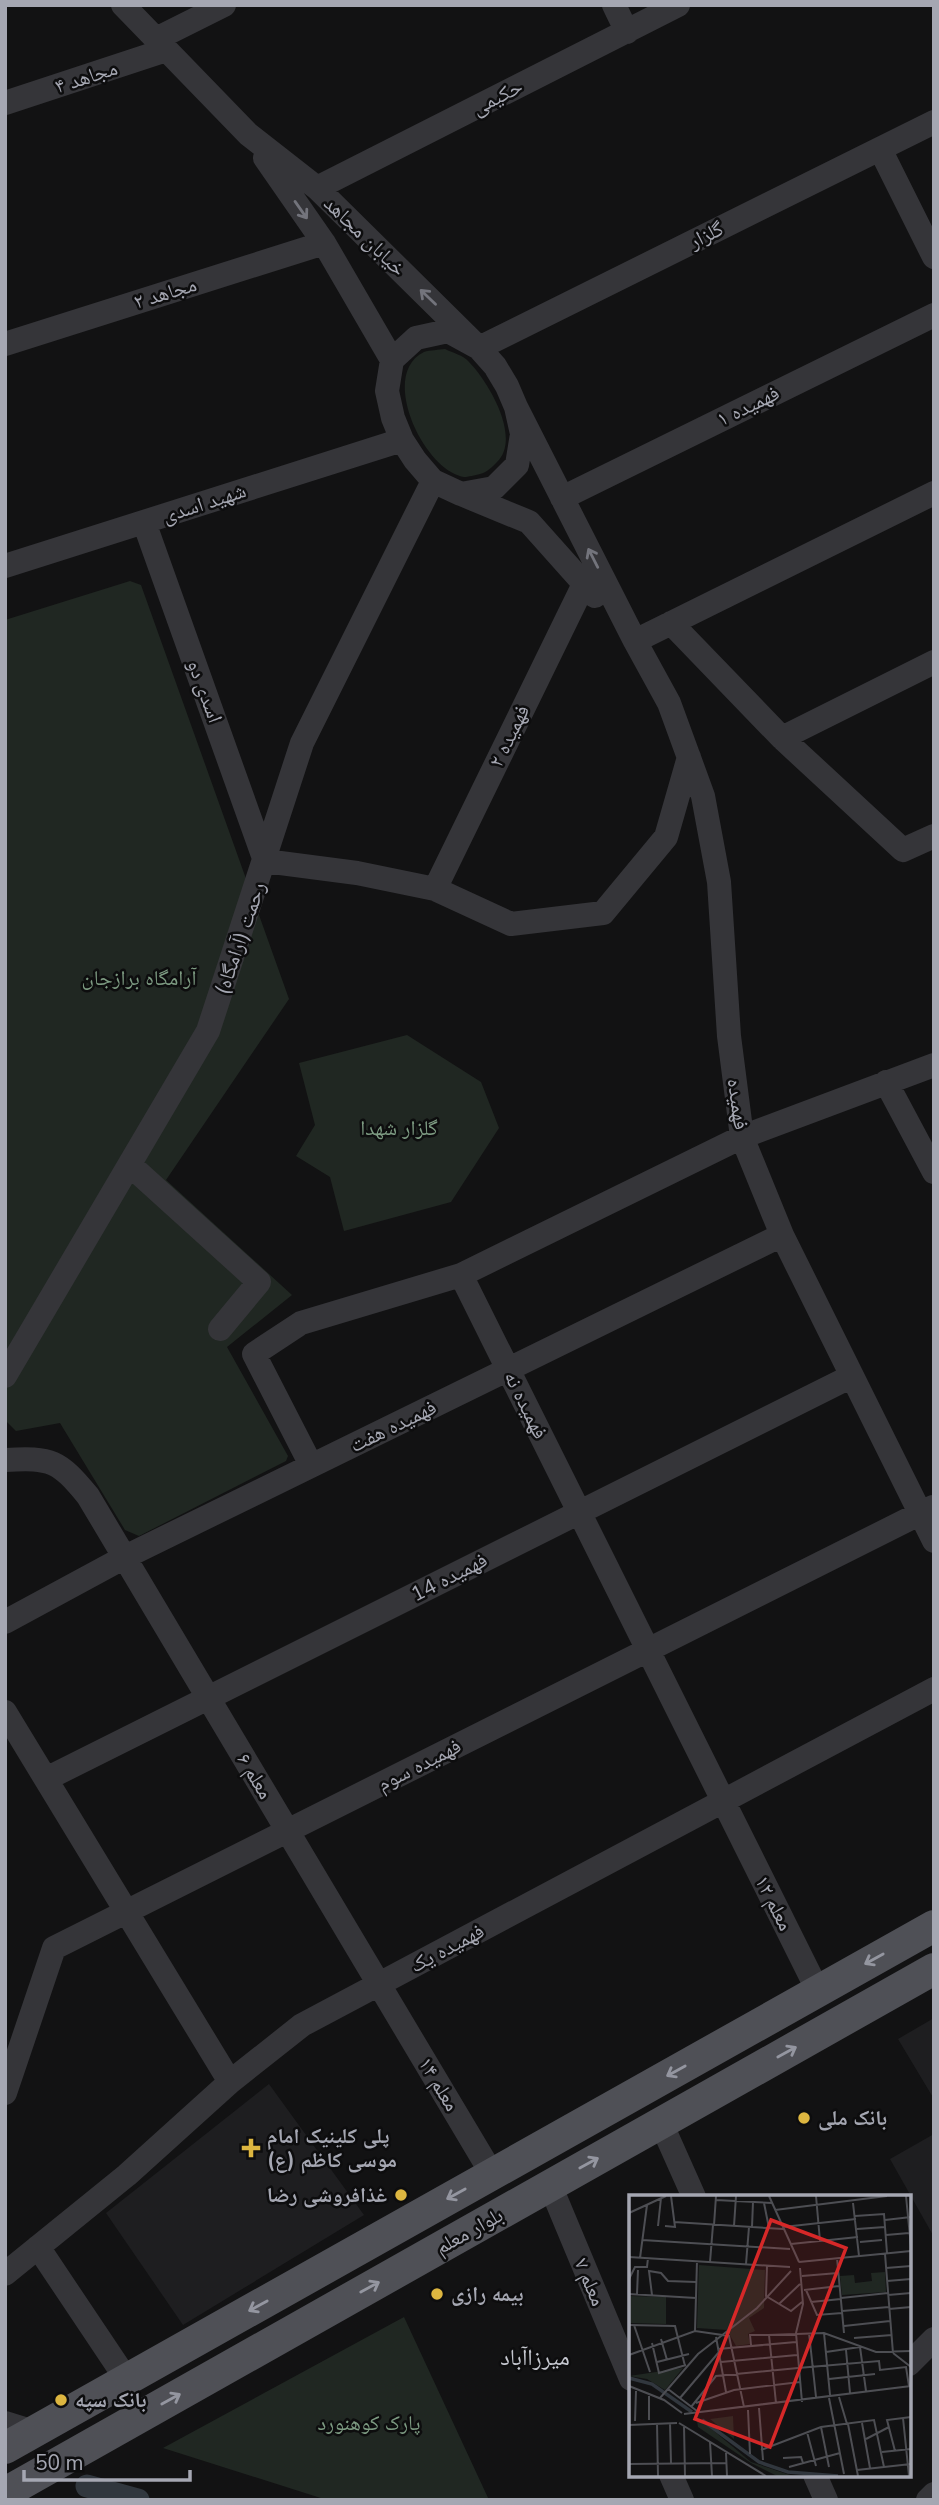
<svg xmlns="http://www.w3.org/2000/svg" width="939" height="2505" font-family="'Nunito Sans','Noto Naskh Arabic',sans-serif">
	<style>
		.built { fill: #1e1e20 }
		.green { fill: #202722 }
		.lines { fill: none; stroke-linecap: round; stroke-linejoin: round }
		.canal { stroke: #31373e; stroke-width: 23 }
		.minor { stroke: #353539; stroke-width: 24 }
		.major { stroke: #4f5056; stroke-width: 32 }
		.oneway { stroke: #73747c }
		.oneway2 { stroke: #9496a0 }
		.poi-dot { fill: #ddb640; stroke: #0d0d0e; stroke-width: 2.5 }
		.labels { text-anchor: middle; stroke-width: 5; stroke-linejoin: round; paint-order: stroke }
		.street-label { font-size: 21px; fill: #a5a7b2; stroke: #0d0d0e }
		.park-label { font-size: 21px; fill: #7d9b82; stroke: #0d0d0e }
		.poi-label { font-size: 21px; font-weight: bold; fill: #a5a7b2; stroke: #0d0d0e; text-anchor: start }
		.neighbourhood-label { font-size: 23px; fill: #c5c7cf; stroke: #0d0d0e }
		.inset-river { fill: none; stroke: #31373e; stroke-width: 3.5 }
		.inset-road { fill: none; stroke: #4d4e53; stroke-width: 2 }
		.view { fill: #d62828; fill-opacity: 0.15; stroke: #d62828; stroke-width: 3.5 }
		.inset-edge { fill: none; stroke: #a5a7b2; stroke-width: 3.5 }
	</style>
	<rect width="100%" height="100%" fill="#121213"/>
	<path class="built" d="M934 2018V2099L898 2039Z
		M269 2084 364 2215 183 2325 106 2213Z
		M934 2134V2237L890 2159Z"/>
	<path class="green" d="M445 349C453 353 463 355 469 362 488 381 522 438 497 462 491 468 487 472 480 474 475 475 468 477 464 477 424 471 378 374 424 352 430 350 439 350 445 349Z
		M130 581 141 585 289 999 166 1180 292 1295 227 1347 288 1456 286 1461 139 1536 125 1530 60 1423 16 1431 5 1420V620Z
		M407 1035 481 1082 499 1128 451 1202 344 1231 330 1177 296 1156 315 1125 299 1063Z
		M404 2317 489 2500H327L163 2448Z"/>
	<g class="lines">
		<path class="canal" d="M87 2486 138 2500"/>
		<path class="minor" d="M123 5 248 134 317 188 476 345
			M614 5 627 32
			M156 39 224 5
			M5 103 166 50
			M880 149 934 257
			M265 158 324 243 392 360
			M317 188 678 5
			M448 331 479 348 495 366 507 386 516 407 522 434 517 465 494 488 461 494 433 481 415 460 402 440 393 418 387 391 392 360 416 338Z
			M5 344 324 243
			M479 348 934 122
			M516 407 635 641 669 703 703 796 719 882 729 1036 742 1137 782 1235 934 1541
			M461 494 529 522 595 596
			M562 498 934 315
			M144 522 265 861 357 873 435 889 511 924 603 913 666 837 689 757
			M5 566 402 440
			M671 623 782 738 903 850 934 836
			M635 641 934 493
			M782 738 934 662
			M435 889 584 584
			M886 1082 934 1172
			M130 1165 259 1282 220 1329
			M5 1376 208 1031 302 743 433 481
			M5 1460C52 1457 59 1461 88 1496L492 2174
			M311 1465 254 1354 301 1323 461 1275
			M5 1622 125 1557 782 1235
			M5 1712 230 2082
			M46 1779 852 1376
			M818 1991 461 1275 742 1137 934 1065
			M5 2093 54 1948 933 1507
			M661 2123 694 2197
			M550 2185 631 2379
			M38 2247 127 2380
			M5 2274 127 2175 230 2082 302 2025 934 1689
			M909 2364 934 2339
			M5 2423 34 2432
			M671 2475 682 2500
			M815 2475 826 2500
			M928 2500 934 2494"/>
		<path class="major" d="M5 2448 934 1926
			M5 2493 934 1969"/>
	</g>
	<defs><path id="oneway-shaft" d="M-6 0H5M1.5-3L5.5 0L1.5 3" fill="none" stroke-width="1.6" stroke-linecap="round" stroke-linejoin="round" transform="scale(1.75)"/></defs>
	<g class="oneway">
		<use href="#oneway-shaft" transform="translate(301 210) rotate(55)"/>
		<use href="#oneway-shaft" transform="translate(428 297) rotate(-136)"/>
		<use href="#oneway-shaft" transform="translate(593 558) rotate(-117)"/>
	</g>
	<g class="oneway2">
		<use href="#oneway-shaft" transform="translate(874 1959) rotate(151)"/>
		<use href="#oneway-shaft" transform="translate(787 2052) rotate(-29)"/>
		<use href="#oneway-shaft" transform="translate(676 2071) rotate(151)"/>
		<use href="#oneway-shaft" transform="translate(589 2163) rotate(-29)"/>
		<use href="#oneway-shaft" transform="translate(456 2194) rotate(151)"/>
		<use href="#oneway-shaft" transform="translate(370 2287) rotate(-29)"/>
		<use href="#oneway-shaft" transform="translate(258 2306) rotate(151)"/>
		<use href="#oneway-shaft" transform="translate(171 2399) rotate(-29)"/>
	</g>
	<g class="poi-dot">
		<circle cx="804" cy="2118" r="7"/>
		<path d="M247.5 2137.5h7v7h7v7h-7v7h-7v-7h-7v-7h7z"/>
		<circle cx="401" cy="2195" r="7"/>
		<circle cx="437" cy="2294" r="7"/>
		<circle cx="61" cy="2400" r="7"/>
	</g>
	<g class="labels">
		<g class="street-label">
			<text transform="translate(86 77) rotate(-18)" y="7">مجاهد ۴</text>
			<text transform="translate(497 97) rotate(-27)" y="7">حکیمی</text>
			<text transform="translate(706 235) rotate(-26)" y="7">گلزار</text>
			<text transform="translate(365 236) rotate(44)" y="7">خیابان مجاهد</text>
			<text transform="translate(165 293) rotate(-17)" y="7">مجاهد ۲</text>
			<text transform="translate(748 406) rotate(-26)" y="7">فهمیده ۱</text>
			<text transform="translate(204 503) rotate(-18)" y="7">شهید اسدی</text>
			<text transform="translate(205 691) rotate(70)" y="7">اسدی دو</text>
			<text transform="translate(509 736) rotate(-64)" y="7">فهمیده ۲</text>
			<text transform="translate(240 938) rotate(-71)" y="7">رحمت (آرامگاه)</text>
			<text transform="translate(738 1104) rotate(82)" y="7">فهمیده</text>
			<text transform="translate(526 1405) rotate(64)" y="7">فهمیده نه</text>
			<text transform="translate(393 1426) rotate(-26)" y="7">فهمیده هفت</text>
			<text transform="translate(449 1577) rotate(-27)" y="7">فهمیده 14</text>
			<text transform="translate(419 1765) rotate(-27)" y="7">فهمیده سوم</text>
			<text transform="translate(255 1776) rotate(59)" y="7">معلم ۶</text>
			<text transform="translate(774 1903) rotate(63)" y="7">معلم ۱۲</text>
			<text transform="translate(447 1948) rotate(-28)" y="7">فهمیده یک</text>
			<text transform="translate(439 2084) rotate(59)" y="7">معلم ۱۴</text>
			<text transform="translate(469 2231) rotate(-29)" y="7">بلوار معلم</text>
			<text transform="translate(590 2282) rotate(67)" y="7">معلم ۷</text>
		</g>
		<g class="park-label">
			<text x="139" y="985">آرامگاه برازجان</text>
			<text x="399" y="1135">گلزار شهدا</text>
			<text x="369" y="2430">پارک کوهنورد</text>
		</g>
		<g class="poi-label">
			<text x="818" y="2125">بانک ملی</text>
			<text x="267" y="2143">پلی کلینیک امام<tspan x="267" dy="24">موسی کاظم (ع)</tspan></text>
			<text x="387" y="2202" text-anchor="end">غذافروشی رضا</text>
			<text x="451" y="2301">بیمه رازی</text>
			<text x="75" y="2407">بانک سپه</text>
		</g>
		<g class="neighbourhood-label">
			<text x="535" y="2365">میرزاآباد</text>
		</g>
	</g>
	<g transform="translate(629 2195)">
		<rect width="282" height="282" fill="#121213"/>
		<path d="M70 70 136 75 135 113 120 123 126 136 119 139 121 149 107 151 98 135 68 133ZM256 77 257 97 213 100 211 81 225 80 226 88 243 86 242 78ZM0 101 37 102V129L0 128ZM54 173 36 195 18 184 0 181ZM104 221 105 244 81 224ZM68 226H73L122 267 164 281H148L122 268 69 232Z" fill="#202722"/>
		<path class="inset-river" d="M0 183 23 189 63 217M73 225 130 267 159 277 209 281"/>
		<path class="inset-road" d="M140 1 170 67M187 1 191 46M277 1 282 52M87 5 143 8M135 8 140 33M224 8 230 61M146 15 258 1M0 18 37 1M226 21 255 19 258 58M256 25 282 22M45 27 154 34M85 30 87 1M29 31 32 3M36 31 46 32 42 1M105 31 107 1M123 32 124 7M154 32 227 24M228 34 256 32M257 40 280 38M13 45 161 54M231 47 253 45M162 49 229 42M256 59 264 158M0 62 161 72M11 63 18 10M208 63 215 138M81 67 84 30M170 67 282 56M117 69 120 32M138 71 137 101 162 116 173 107M171 73 174 109 167 138 173 207M257 73 282 71M173 81 209 78M0 84 6 72H18L19 63M258 86 282 84M175 95 210 91M177 95 188 120 213 118M0 99 67 103M8 99 9 75M23 100 20 76 32 78 39 86 67 87M259 100 282 98M212 103 259 98M182 107 212 104M150 109 171 89M260 114 282 112M213 116 260 112M0 130 46 131 56 171M5 130 21 177M215 131 261 126M66 136 68 66M180 138 187 202M195 138 201 200M87 142 97 197M225 143 263 140M32 144 38 165M23 148 30 178 57 170M122 150 121 140H140M89 154 167 147M217 155 221 198M197 157 231 152 237 196M264 158 282 172M0 160 66 136 100 141 115 212M28 167 60 159M92 167 168 160M200 184 246 179M0 191 35 205 53 218M39 194 68 216M20 201V225M210 202 218 229M31 203 69 159 128 113 162 76M51 203 90 157M200 203 215 279M67 208 105 195 171 187M147 208 140 140 195 138 247 157 282 156M62 212 87 181 169 173 250 166 251 175 277 172 280 191M130 213 134 265M119 215 121 259M55 219 282 191M274 223 280 281M6 226 7 196M28 228 29 281M41 228 42 268M50 228 137 281M233 228 241 273M219 229 229 281M0 230 48 228M55 231 56 281M192 232 200 272M178 237 187 271M237 244 260 232M81 247 83 281M132 255 192 232 245 225 255 272M266 256 258 225 282 222M253 257 282 254M97 258 98 281M154 263 172 262 174 268M0 269 97 268M160 272 211 258M228 275 282 269"/>
		<path class="view" d="M142 25 217 53 141 252 66 224Z"/>
		<rect width="282" height="282" class="inset-edge"/>
	</g>
	<rect width="939" height="2505" fill="none" stroke="#a5a7b2" stroke-width="14"/>
	<path d="M24 2470v10h166v-10" fill="none" stroke="#a5a7b2" stroke-width="3.5"/>
	<text x="35" y="2470" font-size="21" fill="#a5a7b2" stroke="#0d0d0e" stroke-width="5" paint-order="stroke">50 m</text>
</svg>
